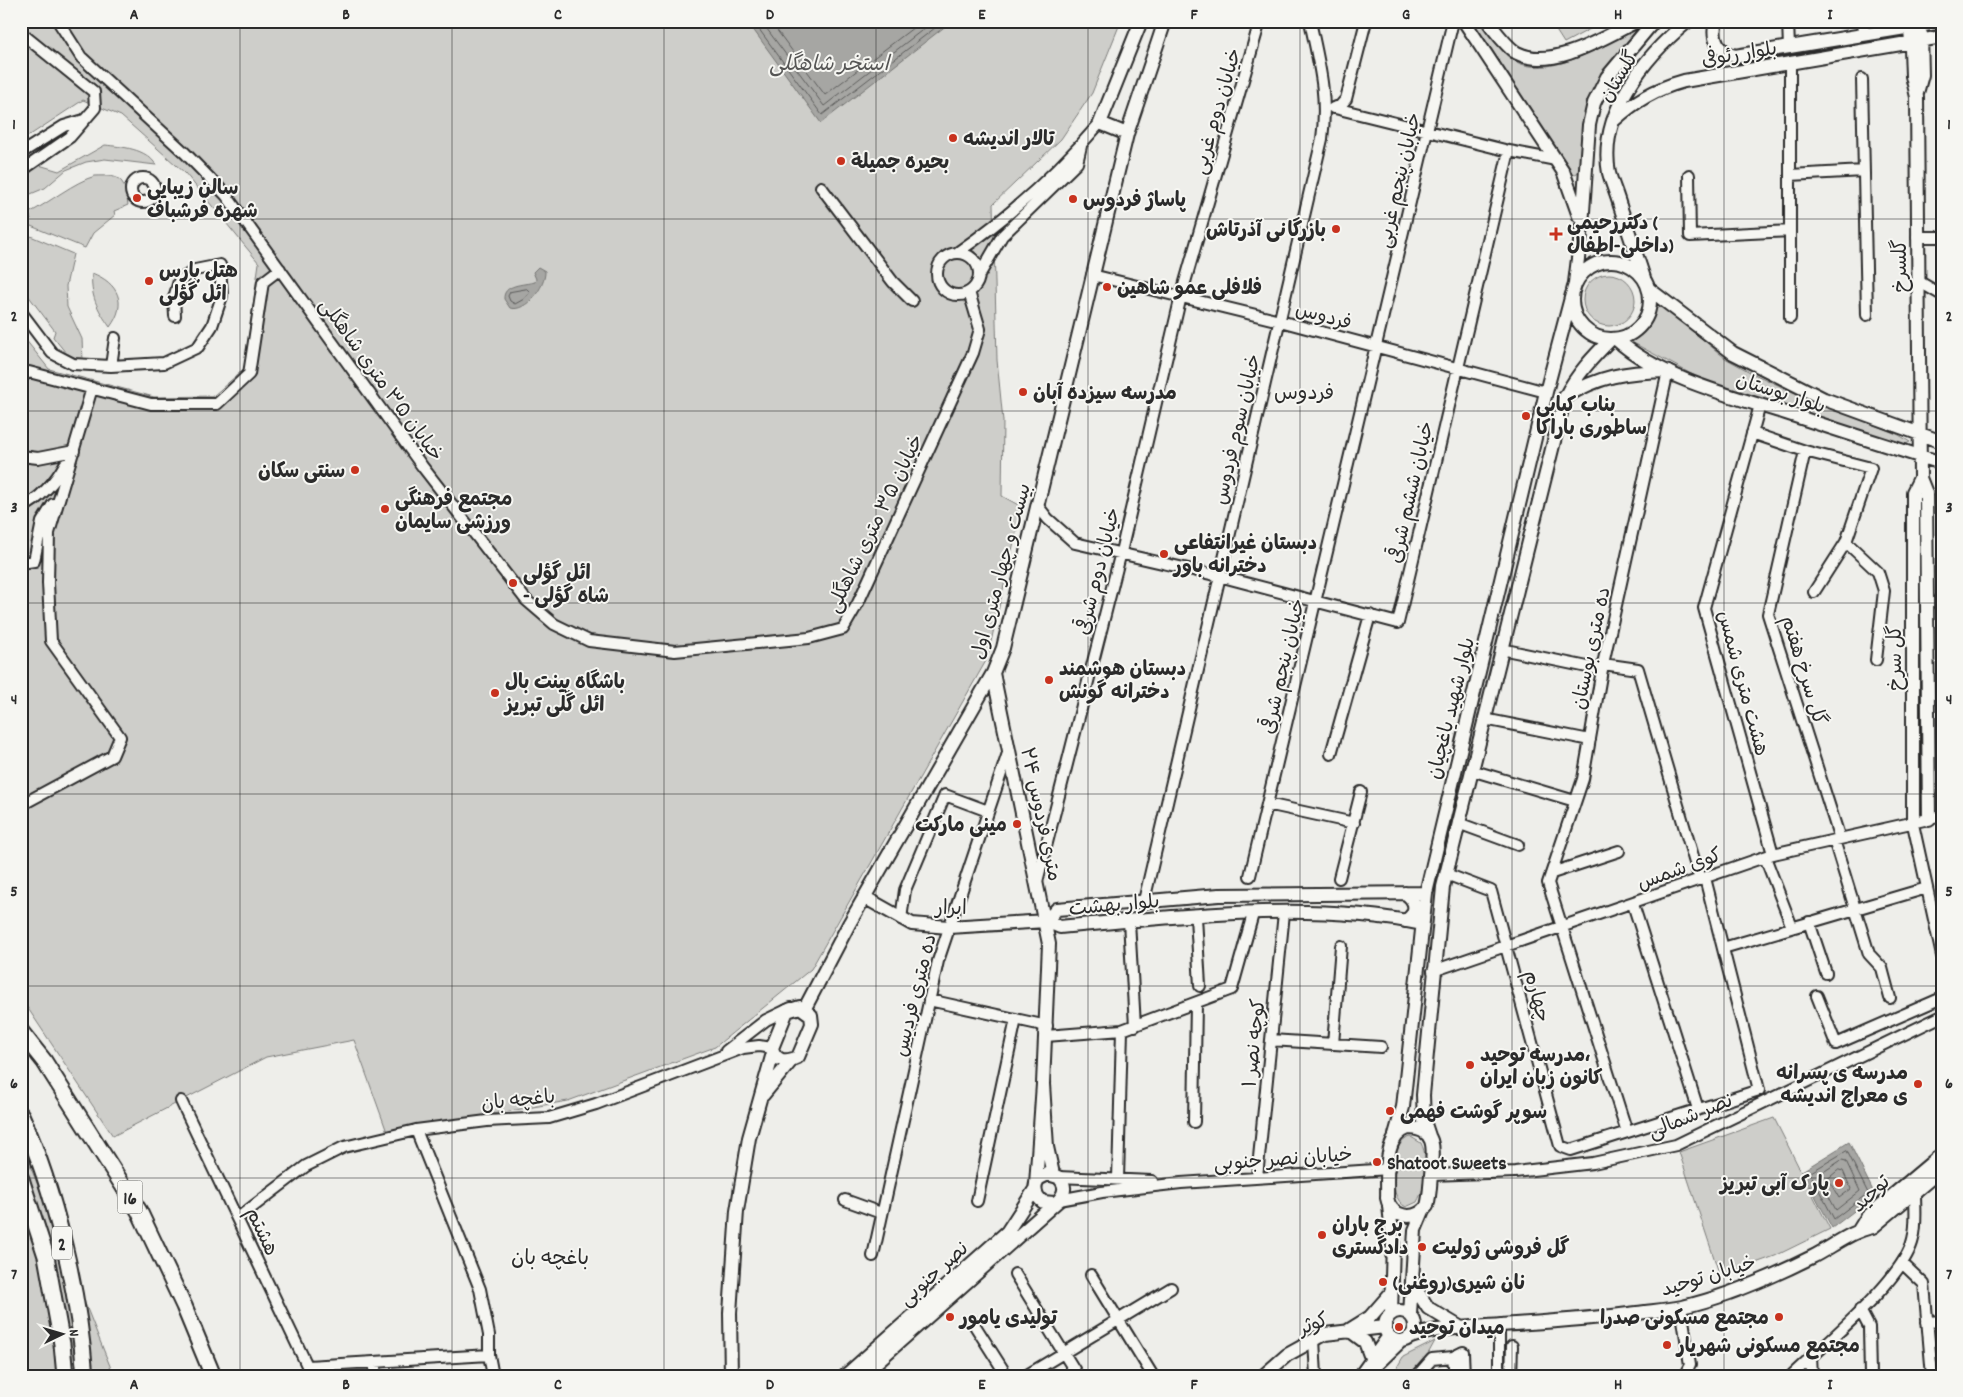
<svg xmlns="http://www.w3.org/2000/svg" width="1963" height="1397" font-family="Dekko,'Playpen Sans Arabic',sans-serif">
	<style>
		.green { fill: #cececa; stroke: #7c7c7a }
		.water { fill: #a6a6a3; stroke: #757573 }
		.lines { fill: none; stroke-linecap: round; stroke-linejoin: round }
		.shore { stroke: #5c5c5b; stroke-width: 1 }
		.minor-casing { stroke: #2b2b2b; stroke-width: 14 }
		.major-casing { stroke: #2b2b2b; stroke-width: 16 }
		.highway-casing { stroke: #2b2b2b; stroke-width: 19 }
		.minor { stroke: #f6f6f2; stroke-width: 10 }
		.major { stroke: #f6f6f2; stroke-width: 12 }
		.highway { stroke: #f6f6f2; stroke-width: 15 }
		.grid { fill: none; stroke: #2b2b2b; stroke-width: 1; stroke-opacity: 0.55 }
		.poi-dot { fill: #c8321e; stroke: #f6f6f2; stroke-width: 2 }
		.labels { text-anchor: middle; stroke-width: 4; stroke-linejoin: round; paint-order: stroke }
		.shield { fill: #f6f6f2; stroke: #686867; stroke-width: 1 }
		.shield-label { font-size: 19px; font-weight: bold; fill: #2b2b2b }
		.street-label { font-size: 20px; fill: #2b2b2b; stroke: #f6f6f2 }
		.poi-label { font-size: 20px; font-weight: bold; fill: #2b2b2b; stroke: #f6f6f2; text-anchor: start }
		.water-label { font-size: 21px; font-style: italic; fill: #565655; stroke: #f6f6f2 }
		.neighbourhood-label { font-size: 21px; fill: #2b2b2b; stroke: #f6f6f2 }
		.neatline { fill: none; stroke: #2b2b2b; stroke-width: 2 }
		.grid-label { font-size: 16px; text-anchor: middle; font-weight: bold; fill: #2b2b2b }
	</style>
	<rect width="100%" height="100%" fill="#eeeeea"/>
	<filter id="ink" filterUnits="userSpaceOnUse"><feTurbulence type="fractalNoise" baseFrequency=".02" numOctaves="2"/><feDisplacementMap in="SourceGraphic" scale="10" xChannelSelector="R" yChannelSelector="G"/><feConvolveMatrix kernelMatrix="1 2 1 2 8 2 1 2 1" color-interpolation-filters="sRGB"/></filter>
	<g filter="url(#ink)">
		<path class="green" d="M21 21H1121L1092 93 1061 139 993 204 997 360 1003 421 1002 496 1022 507 987 659 811 969 715 1047 568 1101 387 1132 354 1040 266 1057 113 1136 21 998V334L49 369 154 397 213 396 244 369 259 263 185 173 121 116 83 100 21 141Z
			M1471 21H1482C1490 32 1499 50 1510 58 1547 86 1615 38 1649 21L1628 41 1607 69 1581 171 1573 175 1570 172Z
			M1550 21H1605L1564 43Z
			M105 145C122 147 146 148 156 165L105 159 86 162 66 170 45 188 21 198V177L39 165 59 171Z
			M95 176C123 175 124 179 128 205L114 211 115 215 93 233 85 248 21 222V220L31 219 29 213C50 202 74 182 95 176Z
			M21 232 73 254 66 286 67 307 82 339 83 361 66 353 53 337 55 331 21 286Z
			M92 273C118 283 128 303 110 327 97 309 90 295 92 273Z
			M1583 300a26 26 0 1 1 52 0a26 26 0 1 1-52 0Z
			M1659 303 1725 358 1750 372 1793 392 1899 435 1910 442 1904 445 1708 383 1628 340 1641 332Z
			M1774 1118 1830 1229 1775 1256 1720 1276 1679 1152Z
			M1411 1137 1421 1143C1430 1163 1427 1183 1417 1202L1406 1207C1386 1198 1389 1140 1411 1137Z
			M21 1143 114 1376H21Z
			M1435 1341 1416 1376H1392L1403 1357Z"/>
		<path class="water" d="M747 21H952L821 123Z
			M538 267 545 271C546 286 526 313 510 308L504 299C503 284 523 285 535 282L536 279 533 272Z
			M1849 1142 1875 1195 1832 1228 1802 1171Z"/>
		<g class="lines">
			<path class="shore" d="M753 21 822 115 944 21
				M761 21 824 106 934 21
				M770 21 825 95 922 21
				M527 289 530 292 524 299 515 304 510 301 508 296 510 292Z
				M1847 1151 1868 1193 1834 1219 1810 1173Z
				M1842 1160 1846 1161 1860 1191 1836 1210 1818 1176Z
				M1839 1170 1843 1171 1851 1189 1839 1198 1828 1179Z"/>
			<defs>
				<path id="minor" d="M58 21 81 57 185 153 226 195 422 466 526 600 554 624 589 641 675 651 809 638 843 629 858 603 973 353 980 329 969 292
					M1788 21 1789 48
					M1863 21 1864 35
					M21 33 94 92 95 108 70 137 21 171
					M1862 79 1867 315
					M1333 108 1340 106 1346 99 1366 21
					M1335 108 1509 151 1556 160
					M21 153 64 126 84 120
					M1689 175 1690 236 1790 231
					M1790 175 1864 171
					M131 190a12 12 0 1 1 24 0a12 12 0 1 1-24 0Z
					M821 187 893 282 912 301
					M1917 237H1942
					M958 252C1010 216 1059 171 1100 123
					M937 274a21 21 0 1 1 42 0a21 21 0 1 1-42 0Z
					M980 274 1002 236 1077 163 1081 146
					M1092 275 1280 321 1546 392
					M1918 281 1942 295
					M21 312 52 353 73 364 111 366 164 363 198 347 212 326 222 296 220 265 195 270 179 281 174 298 175 316
					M1790 318V64
					M111 366 115 338
					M21 377 29 372 151 404H217L249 374 263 282 280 269
					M1760 405 1704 608 1773 854
					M1752 433 1805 451 1871 468 1846 542 1814 592
					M1805 451 1768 614 1840 839
					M21 456 38 458 74 451
					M1037 505 1048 519 1075 543 1219 576 1398 623 1509 151
					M21 508C39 500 56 481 65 464
					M1846 542 1878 572 1884 591 1876 660
					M21 563 34 561 42 522 53 504
					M1501 649 1602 670
					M1603 664 1638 669 1700 880
					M1484 719 1590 740
					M1331 754 1370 615
					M1471 770 1575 801
					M1267 804 1354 823
					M21 805 112 756 120 737 51 641 48 583 49 533 92 388
					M1458 823 1518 845
					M1913 824 1942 956
					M1834 840 1869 954 1882 968 1890 998
					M1765 857 1792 927
					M1552 873 1619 851
					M1446 874 1491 891 1560 1146 1571 1150 1759 1090 1705 878
					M1250 876 1453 21
					M1339 878 1361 792
					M1037 882 1121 552 1181 296 1260 21
					M1144 901 1322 139C1328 95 1319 64 1310 21
					M1633 904 1698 1109
					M1196 917 1200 986
					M901 919 905 890 945 795 988 811
					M1129 921 1135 1026
					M1809 922 1826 973
					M1723 948 1927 888
					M1433 971 1773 854 1942 816
					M1817 996 1836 1044 1942 998
					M929 1000 1047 1026
					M1046 1036 1122 1030 1232 989 1253 914
					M1271 1040 1381 1047
					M1333 1044 1341 946
					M726 1051 766 1020 791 1008
					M181 1101 312 1376
					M1194 1122 1196 1003
					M416 1130 480 1289 489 1335V1355
					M1627 1132 1548 883 1583 779 1603 664 1668 371
					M1431 1175 1515 1172 1593 1163 1676 1145 1942 1016
					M1058 1177 1152 1181
					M1257 1177 1284 913
					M1118 1179 1122 1030
					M845 1200 881 1213
					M1059 1200 1102 1192 1181 1183 1389 1169
					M977 1201 1016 1019
					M238 1218 306 1166 344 1147 416 1130 487 1121 549 1118 596 1104 743 1048 759 1046 772 1048
					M873 1256 938 961 1009 750
					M1903 1264 1924 1284 1932 1376
					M1015 1274 1078 1376
					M1091 1275 1153 1376
					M1681 1307 1690 1365 1684 1376
					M1860 1310 1869 1327 1870 1376
					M972 1321 1007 1376
					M1927 1322 1942 1321
					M1314 1339 1316 1376
					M1811 1356 1812 1376
					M375 1362V1376
					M308 1366 489 1355 493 1376
					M1027 1375 1171 1288
					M719 1376 731 1374
					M1417 1376 1432 1359 1453 1357
					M1455 1376 1453 1357 1463 1352 1464 1376
					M1499 1376V1326
					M1511 1376 1512 1346
					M1791 1376C1823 1345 1904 1280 1913 1239 1917 1224 1915 1208 1915 1193L1910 1188"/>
				<path id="major" d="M1464 21 1563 171 1579 216
					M1488 21C1493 29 1509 49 1517 53 1552 71 1605 37 1637 21
					M1716 21C1711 39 1718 51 1735 56L1942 22
					M1910 21 1912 76 1917 97 1920 478 1926 493 1929 820
					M1917 93 1922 75 1921 34
					M1613 121C1635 101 1655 89 1684 81L1942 37
					M1127 134 1100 123 1141 21
					M1572 300a39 39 0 1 1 78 0a39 39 0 1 1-78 0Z
					M1644 278C1636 254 1628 230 1620 206 1617 195 1612 184 1609 173 1598 114 1645 56 1688 21
					M1575 283 1582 226 1589 125 1594 103 1607 77 1654 21
					M1649 289 1733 353 1824 399 1942 442
					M1616 339C1659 378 1731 396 1786 413 1838 430 1890 447 1942 463
					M1565 397C1599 376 1625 372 1665 371
					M993 673 1049 944 1043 1084
					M1913 824V492L1920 478
					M1405 893C1417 901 1418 913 1405 921
					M864 897 912 924 949 927 1046 921 1060 927C1173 917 1310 900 1422 924
					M1046 921 1057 909 1219 895 1426 893
					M800 1007 811 1015 812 1024 798 1057C787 1062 776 1063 772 1048L787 1011Z
					M805 1008 849 924 993 673 1003 648 1127 134 1165 21
					M763 1095 791 1061
					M1408 1128C1439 1128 1433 1153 1431 1175 1430 1185 1430 1196 1427 1206 1415 1222 1391 1218 1387 1198 1388 1175 1382 1137 1408 1128Z
					M1395 1135 1403 1107 1426 893 1546 392 1572 294
					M1429 1136 1424 1121 1423 1095 1443 887 1565 397C1577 374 1593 357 1611 339
					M1036 1184 1043 1084 1047 1147 1053 1174
					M1389 1206 1393 1242 1391 1314
					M1859 1230 1867 1217 1942 1154
					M1412 1283 1428 1308 1458 1326
					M1385 1326a15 15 0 1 1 30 0a15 15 0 1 1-30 0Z
					M1410 1315 1415 1230 1423 1211
					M1408 1338C1439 1326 1469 1328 1501 1325 1546 1322 1592 1319 1637 1313 1652 1311 1667 1310 1682 1307 1726 1297 1772 1277 1812 1257 1832 1247 1851 1231 1873 1227L1942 1169
					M1371 1358 1365 1342 1349 1330 1370 1317 1391 1293
					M1374 1367 1401 1341
					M731 1376 730 1313 737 1211 749 1138 773 1053
					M845 1376 1007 1232 1035 1189
					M861 1376 1059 1200C1066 1192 1066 1184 1058 1177L1048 1174 1038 1179C1033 1188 1035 1196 1043 1202L1054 1203
					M1263 1376 1287 1355 1325 1334 1385 1327
					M1360 1376 1389 1336"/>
				<path id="highway" d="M21 1032 44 1061 139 1211 184 1306 213 1376
					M21 1115C55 1191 79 1293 85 1376
					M21 1179 46 1256 62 1344 65 1376"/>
			</defs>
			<use href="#minor" class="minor-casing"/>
			<use href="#major" class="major-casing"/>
			<use href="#highway" class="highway-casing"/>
			<use href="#minor" class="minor"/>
			<use href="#major" class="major"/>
			<use href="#highway" class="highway"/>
		</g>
	</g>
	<path class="grid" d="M240 21V1376M452 21V1376M664 21V1376M876 21V1376M1088 21V1376M1300 21V1376M1512 21V1376M1724 21V1376M21 219H1942M21 411H1942M21 603H1942M21 794H1942M21 986H1942M21 1178H1942"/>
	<g class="poi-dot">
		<circle cx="953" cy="138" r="5"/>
		<circle cx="841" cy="161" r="5"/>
		<circle cx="137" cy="198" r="5"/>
		<circle cx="1073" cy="199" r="5"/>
		<circle cx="1336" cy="229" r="5"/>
		<path d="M1553.5 226.5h5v5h5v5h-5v5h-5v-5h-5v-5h5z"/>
		<circle cx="149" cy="281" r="5"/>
		<circle cx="1107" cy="287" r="5"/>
		<circle cx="1023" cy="392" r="5"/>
		<circle cx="1526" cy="416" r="5"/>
		<circle cx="355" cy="470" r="5"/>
		<circle cx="385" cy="509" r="5"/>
		<circle cx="1164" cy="554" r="5"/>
		<circle cx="513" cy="583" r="5"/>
		<circle cx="1049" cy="680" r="5"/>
		<circle cx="495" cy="693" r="5"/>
		<circle cx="1017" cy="824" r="5"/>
		<circle cx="1470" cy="1065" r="5"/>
		<circle cx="1918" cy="1084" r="5"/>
		<circle cx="1390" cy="1111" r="5"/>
		<circle cx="1377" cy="1162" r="5"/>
		<circle cx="1839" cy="1183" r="5"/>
		<circle cx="1322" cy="1235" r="5"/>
		<circle cx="1422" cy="1247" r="5"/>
		<circle cx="1383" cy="1282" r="5"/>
		<circle cx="950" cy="1317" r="5"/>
		<circle cx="1779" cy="1317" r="5"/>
		<circle cx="1399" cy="1327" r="5"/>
		<circle cx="1667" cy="1345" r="5"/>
	</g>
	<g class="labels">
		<g class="shield">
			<rect x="117.5" y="1180.5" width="25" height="33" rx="4"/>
			<rect x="52" y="1226.5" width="20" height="33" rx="4"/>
		</g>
		<g class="shield-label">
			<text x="130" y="1204">16</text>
			<text x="62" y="1250">2</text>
		</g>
		<g class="street-label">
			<text transform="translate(1739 53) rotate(-9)" y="7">بلوار رئوفی</text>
			<text transform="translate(1618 76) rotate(-58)" y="7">گلستان</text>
			<text transform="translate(1216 111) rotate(-74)" y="7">خیابان دوم غربی</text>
			<text transform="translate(1398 180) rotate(-77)" y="7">خیابان پنجم غربی</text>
			<text transform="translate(1899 266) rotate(-90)" y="7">گلسرخ</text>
			<text transform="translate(1324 315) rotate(15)" y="7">فردوس</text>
			<text transform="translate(382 379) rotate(54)" y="7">خیابان ۳۵ متری شاهگلی</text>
			<text transform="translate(1781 392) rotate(18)" y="7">بلوار بوستان</text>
			<text transform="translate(1236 429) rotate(-77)" y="7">خیابان سوم فردوس</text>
			<text transform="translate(1410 492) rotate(-77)" y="7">خیابان ششم شرقی</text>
			<text transform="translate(874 523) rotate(-64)" y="7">خیابان ۳۵ متری شاهگلی</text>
			<text transform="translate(1000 571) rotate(-75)" y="7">بیست و چهار متری اول</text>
			<text transform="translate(1097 571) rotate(-76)" y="7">خیابان دوم شرقی</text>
			<text transform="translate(1590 648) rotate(-78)" y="7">ده متری بوستان</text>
			<text transform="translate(1894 658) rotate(-90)" y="7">گل سرخ</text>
			<text transform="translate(1282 666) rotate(-77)" y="7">خیابان پنجم شرقی</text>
			<text transform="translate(1805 670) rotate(73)" y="7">گل سرخ هفتم</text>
			<text transform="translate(1744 683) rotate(75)" y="7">هشت متری شمس</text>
			<text transform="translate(1450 708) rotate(-76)" y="7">بلوار شهید یاغچیان</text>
			<text transform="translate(1042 814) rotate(78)" y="7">۲۴ متری فردوس</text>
			<text transform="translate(1679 868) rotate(-20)" y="7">کوی شمس</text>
			<text transform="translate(1114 904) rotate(-5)" y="7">بلوار بهشت</text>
			<text x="951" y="914">ابرار</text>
			<text transform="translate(914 995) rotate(-76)" y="7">ده متری فردیس</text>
			<text transform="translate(1538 996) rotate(75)" y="7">چهارم</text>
			<text transform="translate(1253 1043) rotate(-84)" y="7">کوچه نصر ۱</text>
			<text transform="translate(518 1099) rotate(-6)" y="7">باغچه بان</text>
			<text transform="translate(1690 1115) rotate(-22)" y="7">نصر شمالی</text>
			<text transform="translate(1283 1158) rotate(-4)" y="7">خیابان نصر جنوبی</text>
			<text transform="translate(1870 1193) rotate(-43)" y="7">توحید</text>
			<text transform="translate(263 1231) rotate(65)" y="7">هشتم</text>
			<text transform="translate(933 1273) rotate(-42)" y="7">نصر جنوبی</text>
			<text transform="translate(1708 1275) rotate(-17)" y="7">خیابان توحید</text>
			<text transform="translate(1313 1323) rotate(-21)" y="7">کوثر</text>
		</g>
		<g class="poi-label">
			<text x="963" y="145">تالار اندیشه</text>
			<text x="851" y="168">بحیره جمیلة</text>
			<text x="147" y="194">سالن زیبایی<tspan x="147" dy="23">شهره فرشباف</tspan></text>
			<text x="1083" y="206">پاساژ فردوس</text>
			<text x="1567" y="229">دکتررحیمی (<tspan x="1567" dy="23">داخلی-اطفال)</tspan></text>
			<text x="1326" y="236" text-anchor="end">بازرگانی آذرتاش</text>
			<text x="159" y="277">هتل پارس<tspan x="159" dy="23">ائل گؤلی</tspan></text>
			<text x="1117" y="294">فلافلی عمو شاهین</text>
			<text x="1033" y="399">مدرسه سیزده آبان</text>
			<text x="1536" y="411">بناب کبابی<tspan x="1536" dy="23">ساطوری باراکا</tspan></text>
			<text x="345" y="477" text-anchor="end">سنتی سکان</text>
			<text x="395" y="505">مجتمع فرهنگی<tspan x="395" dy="23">ورزشی سایمان</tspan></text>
			<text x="1174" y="549">دبستان غیرانتفاعی<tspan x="1174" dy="23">دخترانه باور</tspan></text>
			<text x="523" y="579">ائل گؤلی<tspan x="523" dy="23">- شاه گؤلی</tspan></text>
			<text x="1059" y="675">دبستان هوشمند<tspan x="1059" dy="23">دخترانه گونش</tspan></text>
			<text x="505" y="688">باشگاه پینت بال<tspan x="505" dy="23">ائل گلی تبریز</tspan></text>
			<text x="1007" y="831" text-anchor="end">مینی مارکت</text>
			<text x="1480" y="1061">مدرسه توحید،<tspan x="1480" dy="23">کانون زبان ایران</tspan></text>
			<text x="1908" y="1079" text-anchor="end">مدرسه ی پسرانه<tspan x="1908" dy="23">ی معراج اندیشه</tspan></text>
			<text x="1400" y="1118">سوپر گوشت فهمی</text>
			<text x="1387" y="1169">Shatoot Sweets</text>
			<text x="1829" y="1190" text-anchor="end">پارک آبی تبریز</text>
			<text x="1332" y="1231">برج باران<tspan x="1332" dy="23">دادگستری</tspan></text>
			<text x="1432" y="1254">گل فروشی ژولیت</text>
			<text x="1393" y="1289">نان شیری(روغنی)</text>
			<text x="960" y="1324">تولیدی یامور</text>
			<text x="1769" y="1324" text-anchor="end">مجتمع مسکونی صدرا</text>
			<text x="1409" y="1334">میدان توحید</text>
			<text x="1677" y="1352">مجتمع مسکونی شهریار</text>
		</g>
		<g class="water-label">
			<text x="829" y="70">استخر شاهگلی</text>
		</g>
		<g class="neighbourhood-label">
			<text x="1304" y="399">فردوس</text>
			<text x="550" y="1264">باغچه بان</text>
		</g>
	</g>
	<rect width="1963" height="1397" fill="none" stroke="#f6f6f2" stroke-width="55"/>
	<g transform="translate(62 1334) rotate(85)" stroke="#f6f6f2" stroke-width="4" paint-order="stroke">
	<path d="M0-4L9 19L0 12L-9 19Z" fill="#2b2b2b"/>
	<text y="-8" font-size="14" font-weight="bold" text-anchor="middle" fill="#2b2b2b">N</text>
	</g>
	<rect x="28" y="28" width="1908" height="1342" class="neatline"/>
	<g class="grid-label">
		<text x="134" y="19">A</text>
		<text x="346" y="19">B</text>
		<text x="558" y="19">C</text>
		<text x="770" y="19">D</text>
		<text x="982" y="19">E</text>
		<text x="1194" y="19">F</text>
		<text x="1406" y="19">G</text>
		<text x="1618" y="19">H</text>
		<text x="1830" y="19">I</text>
		<text x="14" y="129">1</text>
		<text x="1949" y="129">1</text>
		<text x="14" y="321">2</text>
		<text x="1949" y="321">2</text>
		<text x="14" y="512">3</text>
		<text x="1949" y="512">3</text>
		<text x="14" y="704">4</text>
		<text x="1949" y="704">4</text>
		<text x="14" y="896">5</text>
		<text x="1949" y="896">5</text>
		<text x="14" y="1088">6</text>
		<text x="1949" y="1088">6</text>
		<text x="14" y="1279">7</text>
		<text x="1949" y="1279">7</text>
		<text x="134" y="1389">A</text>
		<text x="346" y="1389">B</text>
		<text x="558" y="1389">C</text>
		<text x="770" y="1389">D</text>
		<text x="982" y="1389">E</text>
		<text x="1194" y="1389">F</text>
		<text x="1406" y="1389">G</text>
		<text x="1618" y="1389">H</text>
		<text x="1830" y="1389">I</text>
	</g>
</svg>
